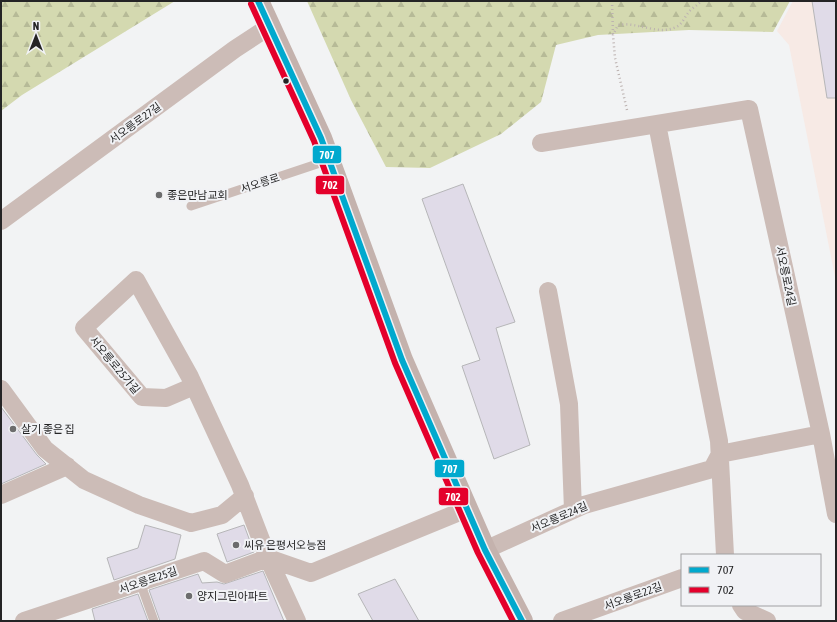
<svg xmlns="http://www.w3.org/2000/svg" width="837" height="622" font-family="'Asap Condensed','Noto Sans KR',sans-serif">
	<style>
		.education { fill: #f7eae5 }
		.forest { fill: url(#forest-firs) }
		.building { fill: #e0dbe8; stroke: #b6b6b8 }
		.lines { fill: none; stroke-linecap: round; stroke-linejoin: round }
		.path { stroke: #bcb2b0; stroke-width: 2.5; stroke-dasharray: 1 3; stroke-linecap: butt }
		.lane { stroke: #ccbcb7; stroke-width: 9 }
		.street { stroke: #ccbcb7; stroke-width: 18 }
		.primary { stroke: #c4b2ad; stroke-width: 22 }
		.bus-1-casing { stroke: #f1f2f5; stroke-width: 9 }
		.bus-2-casing { stroke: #f1f2f5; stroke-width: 9 }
		.bus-1 { stroke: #00a9ce; stroke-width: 6 }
		.bus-2 { stroke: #e4002b; stroke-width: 6 }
		.bus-dot { fill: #242425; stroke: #f1f2f5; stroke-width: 1.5 }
		.poi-dot { fill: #6c6c6d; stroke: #f1f2f5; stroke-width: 1.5 }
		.labels { text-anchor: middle; stroke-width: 4; stroke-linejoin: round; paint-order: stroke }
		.street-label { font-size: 11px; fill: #242425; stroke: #f1f2f5 }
		.poi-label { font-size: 11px; fill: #242425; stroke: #f1f2f5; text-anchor: start }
		.line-badge { stroke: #f1f2f5; stroke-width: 1.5 }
		.badge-label { font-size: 11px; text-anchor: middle; font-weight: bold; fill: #fff }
	</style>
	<defs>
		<pattern id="forest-firs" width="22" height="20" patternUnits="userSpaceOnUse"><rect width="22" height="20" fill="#d4d9b0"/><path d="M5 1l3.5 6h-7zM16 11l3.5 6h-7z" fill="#b6ba97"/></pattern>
	</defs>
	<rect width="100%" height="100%" fill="#f2f3f4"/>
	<path class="education" d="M793 1H836V282L789 45 777 31Z"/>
	<path class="forest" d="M1 1H175L22 95 1 111Z
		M307 1H790L773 32 689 30 598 35 556 45 541 102 501 134 430 168 386 167 351 100Z"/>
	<path class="building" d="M812 1H836V98H827Z
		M463 184 515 322 496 328 530 445 494 459 462 366 480 360 422 199Z
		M1 407 37 455 46 464 1 484Z
		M145 525 181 535 175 559 114 580 107 558 138 548Z
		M244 525 254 552 227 562 217 534Z
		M263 571 284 621H160L149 590 198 574 202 583 217 582 224 584Z
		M395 579 419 621H373L358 594Z
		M138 594 148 621H95L92 609Z"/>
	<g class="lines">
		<path class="path" d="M612 1 613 34
			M627 110 615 58 613 35 618 25C638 21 659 37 678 26 684 22 686 13 692 9 695 6 698 5 701 1"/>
		<path class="lane" d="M191 206 329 160
			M140 582 154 621"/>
		<path class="street" d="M657 124 719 441 725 555
			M541 143 749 109 821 434 836 514
			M1 221 235 49 270 26
			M548 291 569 404 573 510
			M194 386 166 398 142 397 84 328 136 280 190 377 240 485 268 558 297 621
			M1 389 45 449 84 480 139 505 191 523 222 515 245 496
			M1 495 67 466
			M485 550 584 505 712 469 720 454 821 434
			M741 605 745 611 767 621
			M24 621 204 561 225 574 268 558 311 573 467 509
			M562 621 682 578"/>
		<path class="primary" d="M258 1 321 138 402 360 485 550 522 621"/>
		<defs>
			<path id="bus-1" d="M258 1 321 138 402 360 485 550 522 621"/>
			<path id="bus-2" d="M251 4 314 141 395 363 478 553 513 621"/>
		</defs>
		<use href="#bus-1" class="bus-1-casing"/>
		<use href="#bus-2" class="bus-2-casing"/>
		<use href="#bus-1" class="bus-1"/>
		<use href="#bus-2" class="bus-2"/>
	</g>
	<circle class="bus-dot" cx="286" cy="81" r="3.5"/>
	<g class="poi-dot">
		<circle cx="159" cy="195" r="4"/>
		<circle cx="13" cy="429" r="4"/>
		<circle cx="236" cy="545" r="4"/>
		<circle cx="189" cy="596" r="4"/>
	</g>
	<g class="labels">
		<g class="street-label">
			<text transform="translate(135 123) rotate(-36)" y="4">서오릉로27길</text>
			<text transform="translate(260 183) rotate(-18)" y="4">서오릉로</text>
			<text transform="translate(786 276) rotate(78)" y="4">서오릉로24길</text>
			<text transform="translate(115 365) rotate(50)" y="4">서오릉로25가길</text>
			<text transform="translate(559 517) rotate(-23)" y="4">서오릉로24길</text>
			<text transform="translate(148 580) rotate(-19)" y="4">서오릉로25길</text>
			<text transform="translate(633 596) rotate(-20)" y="4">서오릉로22길</text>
		</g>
		<g class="poi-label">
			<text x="167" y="199">좋은만남교회</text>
			<text x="21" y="433">살기 좋은 집</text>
			<text x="244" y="549">씨유 은평서오능점</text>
			<text x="197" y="600">양지그린아파트</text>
		</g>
	</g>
	<g class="line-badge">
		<rect x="312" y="145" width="30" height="19" rx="4" fill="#00a9ce"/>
		<rect x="315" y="175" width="30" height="20" rx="4" fill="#e4002b"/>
		<rect x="434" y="459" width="31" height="19" rx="4" fill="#00a9ce"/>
		<rect x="438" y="487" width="31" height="19" rx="4" fill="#e4002b"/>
	</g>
	<g class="badge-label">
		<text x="327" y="159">707</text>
		<text x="330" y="189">702</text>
		<text x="450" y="473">707</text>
		<text x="453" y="501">702</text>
	</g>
	<rect width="837" height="622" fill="none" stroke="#242425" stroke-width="4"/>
	<rect x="681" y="554" width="140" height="52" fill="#f1f2f5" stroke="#9fa0a2"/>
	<rect x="689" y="567" width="20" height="6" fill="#00a9ce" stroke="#9fa0a2"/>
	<text x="717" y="574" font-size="12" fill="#242425">707</text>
	<rect x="689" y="587" width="20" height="6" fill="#e4002b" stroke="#9fa0a2"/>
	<text x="717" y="594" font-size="12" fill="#242425">702</text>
	<g transform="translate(36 36)" stroke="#f1f2f5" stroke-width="3" paint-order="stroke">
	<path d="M0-3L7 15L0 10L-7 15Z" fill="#242425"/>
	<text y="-6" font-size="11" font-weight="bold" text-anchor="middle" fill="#242425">N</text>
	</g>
</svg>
